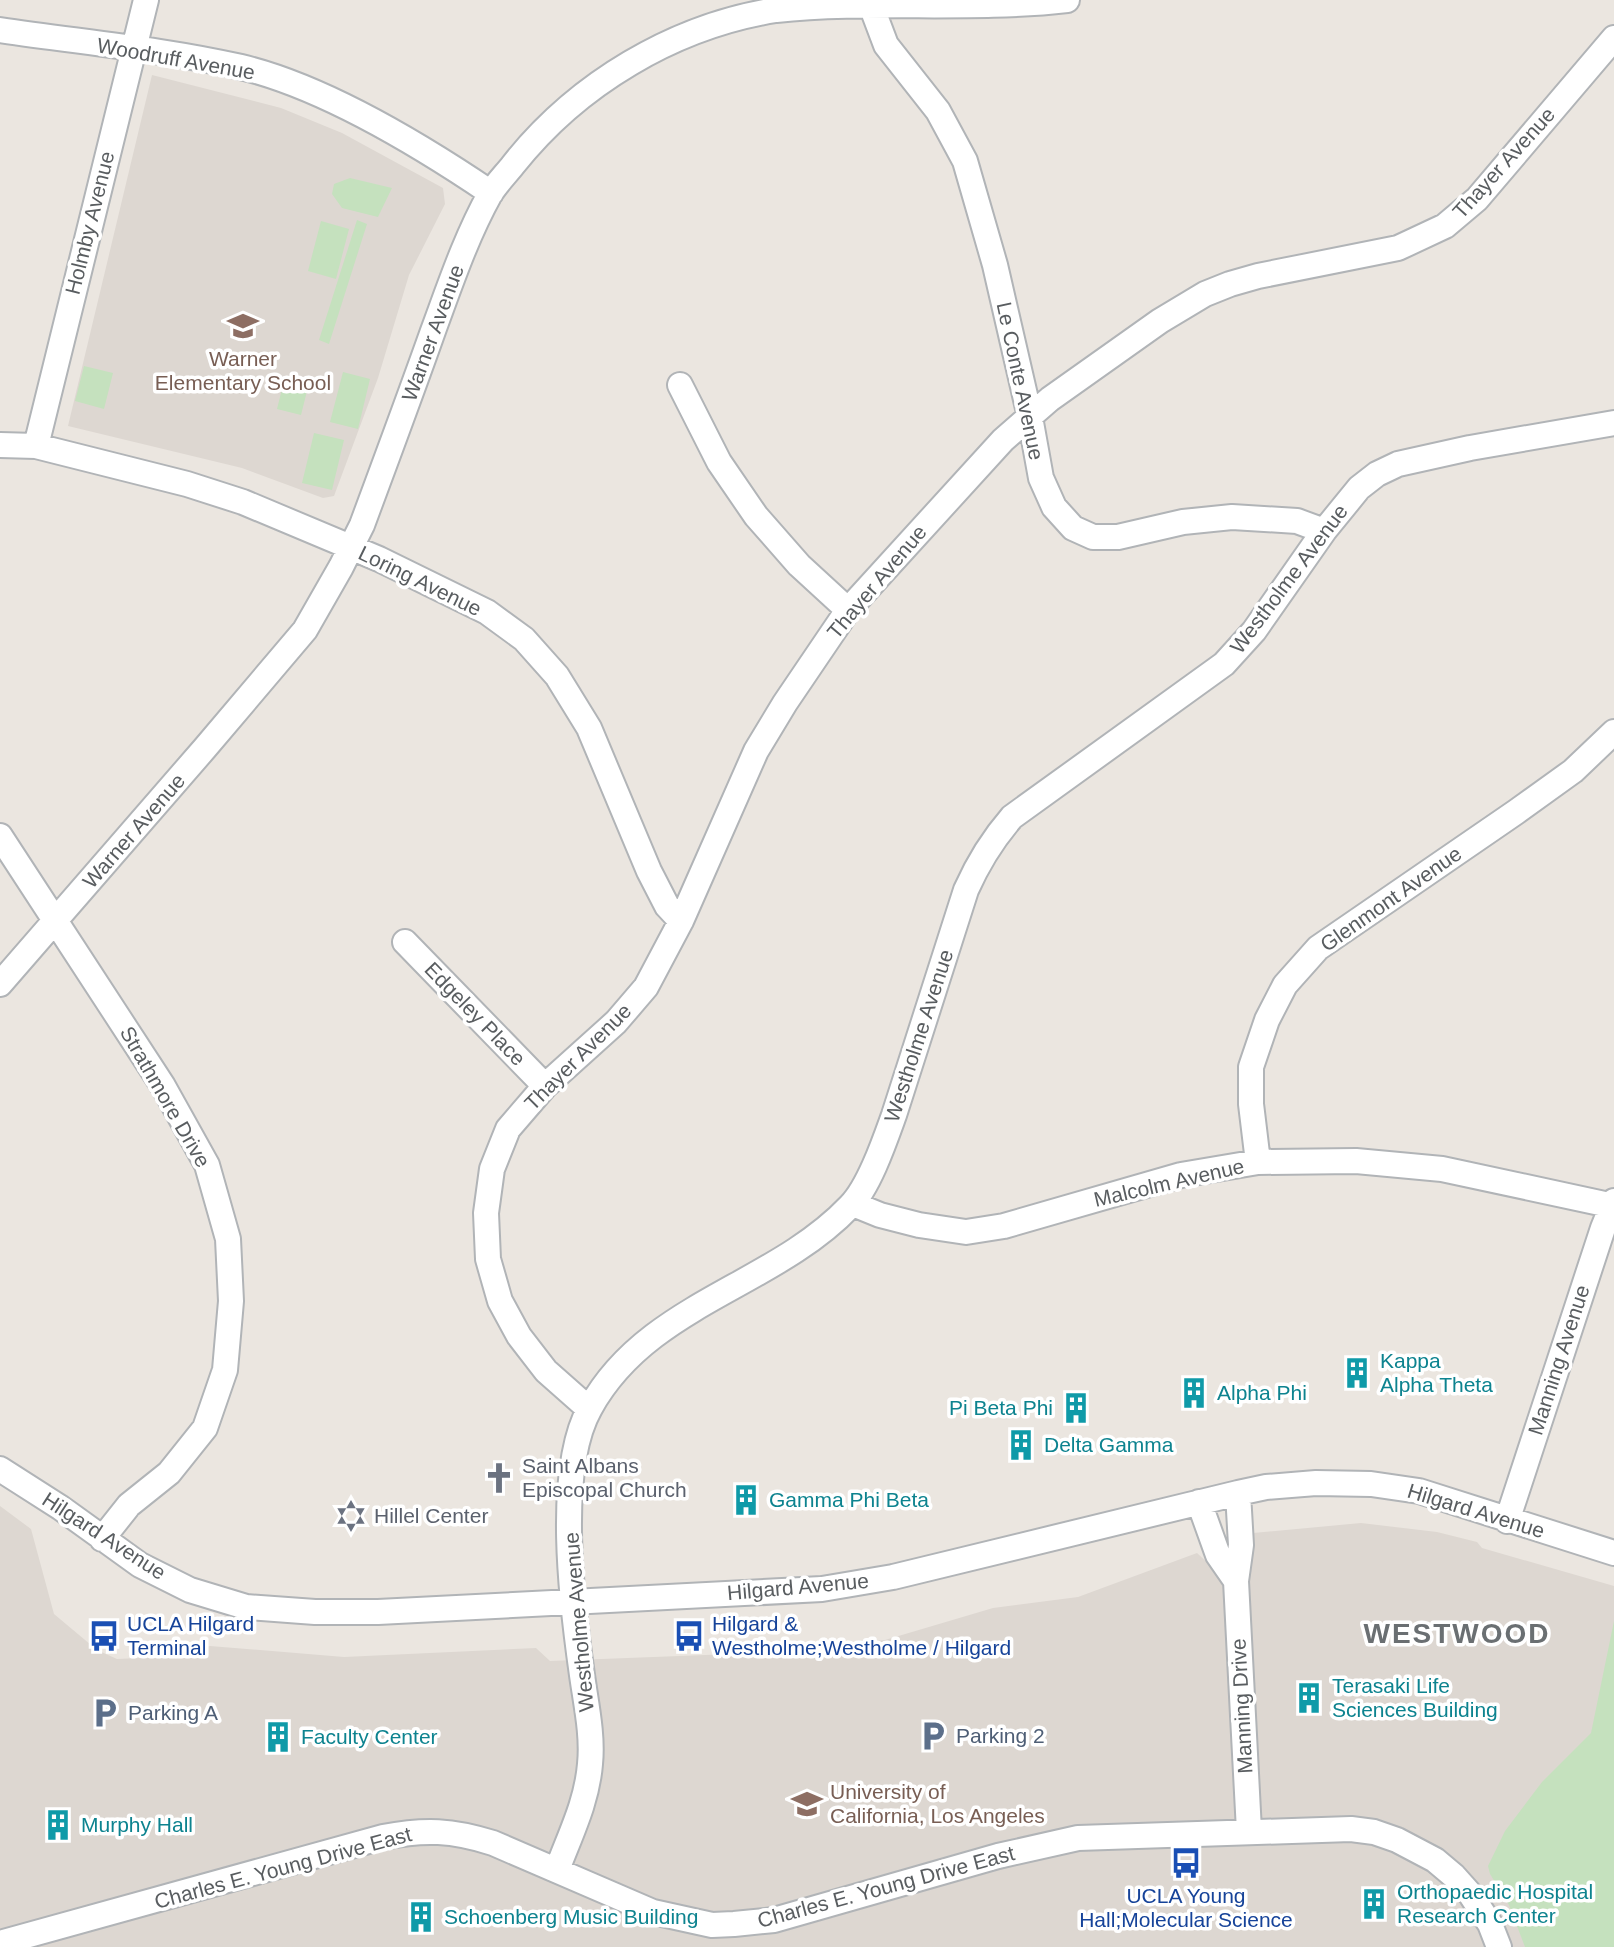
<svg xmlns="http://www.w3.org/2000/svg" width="1614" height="1947" font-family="Arial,sans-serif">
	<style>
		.education { fill: #ddd7d1 }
		.green { fill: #c5e1be }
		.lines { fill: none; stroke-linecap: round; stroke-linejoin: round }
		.minor-casing { stroke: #b1b4b7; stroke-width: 28 }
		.minor { stroke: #fff; stroke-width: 24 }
		.labels { text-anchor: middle; stroke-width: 7; stroke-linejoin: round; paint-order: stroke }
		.street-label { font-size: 21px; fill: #595d60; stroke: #fff }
		.education-label { font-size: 21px; fill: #785e54; stroke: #fff }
		.culture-label { font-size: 21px; fill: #0d838f; stroke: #fff; text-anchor: start }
		.worship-label { font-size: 21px; fill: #5b616d; stroke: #fff; text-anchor: start }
		.transit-label { font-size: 21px; fill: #164399; stroke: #fff; text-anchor: start }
		.service-label { font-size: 21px; fill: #4e5e75; stroke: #fff; text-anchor: start }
		.district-label { font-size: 28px; font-weight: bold; letter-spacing: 2px; fill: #6a6f72; stroke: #fff }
	</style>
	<rect width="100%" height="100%" fill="#ebe6e0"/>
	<path class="education" d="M152 75 281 108 342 133 443 188 445 204 409 275 378 378 334 496 323 498 242 468 68 426Z
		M0 1506 31 1529 54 1614 97 1650 117 1659 139 1658 210 1646 344 1657 536 1648 550 1661 731 1654 824 1647 885 1640 993 1608 1078 1597 1197 1553 1209 1564 1251 1549 1253 1533 1361 1523 1437 1532 1477 1542 1482 1548 1614 1586V1947H0Z"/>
	<path class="green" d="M350 178 392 188 378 217 342 208 332 194 334 184Z
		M357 220 367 224 329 344 319 340Z
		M321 221 349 229 336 279 308 271Z
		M84 366 113 373 104 409 75 401Z
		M343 372 370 379 358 429 330 422Z
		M283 385 307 391 301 415 277 409Z
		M314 433 344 440 332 490 302 483Z
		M1614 1621V1947H1525L1509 1905 1490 1874 1488 1866 1505 1831 1542 1782 1591 1733Z"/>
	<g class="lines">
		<defs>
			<path id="minor" d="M869 0 886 45 938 111 965 161 995 265 1030 417 1041 478 1054 507 1073 528 1093 537H1118L1183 522 1232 517 1297 521 1324 531
				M0 30C80 42 162 49 241 67 325 87 420 145 491 193
				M680 385 719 462 756 516 799 565 848 610
				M0 445 36 446 187 484 243 502 379 559 487 612 524 639 557 676 589 728 649 871 667 906 681 921
				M36 446 146 0
				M0 836 163 1086 207 1165 228 1239 231 1301 225 1370 205 1428 169 1473 129 1505 102 1539
				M405 942 545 1086
				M0 984 205 748 305 630 341 567 362 525C386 460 410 396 433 331 450 285 466 237 490 194 496 184 506 174 513 165 577 84 674 26 776 10 871 0 972 11 1067 0
				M1258 1162 1251 1104V1067L1267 1020 1285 985 1318 948 1516 812 1573 771 1614 732
				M853 1204 880 1215 919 1225 966 1232 1004 1226 1181 1175 1258 1162 1356 1161 1442 1169 1614 1206
				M589 1409 546 1371 519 1336 500 1301 488 1259 486 1213 492 1169 508 1129 545 1086 616 1022 646 987 681 921 756 751 785 703 848 610 1003 440 1050 399 1160 321 1205 294 1230 284 1258 276 1398 248 1445 226 1477 199 1614 38
				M0 1469 61 1508 140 1565 190 1590 246 1607 315 1612H378L822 1589 893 1577 1238 1493 1266 1487 1316 1483 1371 1484 1419 1491 1614 1553
				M1238 1493 1241 1545 1236 1581 1249 1831
				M1199 1502 1218 1555 1236 1581
				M1507 1521 1603 1228 1614 1201
				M557 1870C570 1835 587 1802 590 1764 593 1735 586 1704 582 1675 572 1605 555 1470 590 1408 647 1304 773 1287 850 1206 869 1187 885 1140 894 1115L966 890C978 863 992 840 1012 817L1224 664 1254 631 1324 531 1359 488 1377 474 1398 464 1470 448 1614 423
				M0 1943 383 1837C425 1829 452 1830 493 1843L653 1912 712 1925 734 1924 774 1920 998 1856 1078 1838 1351 1829 1374 1832 1397 1840 1435 1860 1454 1876 1471 1895 1490 1924 1499 1947"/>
		</defs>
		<use href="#minor" class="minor-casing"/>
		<use href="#minor" class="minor"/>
	</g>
	<defs>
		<symbol id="school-bare" viewBox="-9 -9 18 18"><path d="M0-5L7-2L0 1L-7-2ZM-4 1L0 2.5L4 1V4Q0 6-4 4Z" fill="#8d6e63" stroke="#fff" stroke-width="2.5" paint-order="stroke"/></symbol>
		<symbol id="building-bare" viewBox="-9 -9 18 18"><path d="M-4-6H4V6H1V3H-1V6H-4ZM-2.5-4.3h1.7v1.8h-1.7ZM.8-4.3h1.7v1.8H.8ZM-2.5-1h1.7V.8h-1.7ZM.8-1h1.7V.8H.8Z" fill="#0f9aa8" stroke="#fff" stroke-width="2.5" paint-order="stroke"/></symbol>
		<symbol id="church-bare" viewBox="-9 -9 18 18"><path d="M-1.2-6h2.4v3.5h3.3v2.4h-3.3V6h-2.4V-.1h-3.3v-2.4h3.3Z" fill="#6b7280" stroke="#fff" stroke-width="2.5" paint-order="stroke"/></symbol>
		<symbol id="synagogue-bare" viewBox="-9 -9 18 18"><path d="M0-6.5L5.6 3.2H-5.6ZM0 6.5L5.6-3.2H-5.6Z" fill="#6b7280" stroke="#fff" stroke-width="2.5" paint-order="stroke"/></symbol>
		<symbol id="bus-bare" viewBox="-9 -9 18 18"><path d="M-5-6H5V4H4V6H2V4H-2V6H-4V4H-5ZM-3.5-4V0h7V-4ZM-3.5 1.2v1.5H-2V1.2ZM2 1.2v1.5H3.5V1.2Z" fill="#1a4fb4" stroke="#fff" stroke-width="2.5" paint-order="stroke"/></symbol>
		<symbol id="parking-bare" viewBox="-9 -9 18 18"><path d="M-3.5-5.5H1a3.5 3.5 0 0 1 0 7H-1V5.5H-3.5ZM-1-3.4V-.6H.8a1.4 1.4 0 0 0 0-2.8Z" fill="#5c6f8a" stroke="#fff" stroke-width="2.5" paint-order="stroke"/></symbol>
		<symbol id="university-bare" viewBox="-9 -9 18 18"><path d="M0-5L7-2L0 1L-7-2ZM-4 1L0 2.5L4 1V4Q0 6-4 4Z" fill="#8d6e63" stroke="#fff" stroke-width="2.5" paint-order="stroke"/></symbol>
	</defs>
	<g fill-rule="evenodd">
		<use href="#school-bare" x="221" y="304" width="44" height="44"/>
		<use href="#building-bare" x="1335" y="1351" width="44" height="44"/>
		<use href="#building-bare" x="1172" y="1371" width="44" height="44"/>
		<use href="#building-bare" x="1054" y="1386" width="44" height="44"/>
		<use href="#building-bare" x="999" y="1423" width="44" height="44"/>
		<use href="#church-bare" x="477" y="1456" width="44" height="44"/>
		<use href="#building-bare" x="724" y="1478" width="44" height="44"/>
		<use href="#synagogue-bare" x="329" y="1494" width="44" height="44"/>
		<use href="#bus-bare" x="82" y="1614" width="44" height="44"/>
		<use href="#bus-bare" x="667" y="1614" width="44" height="44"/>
		<use href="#building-bare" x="1287" y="1676" width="44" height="44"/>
		<use href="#parking-bare" x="83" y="1691" width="44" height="44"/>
		<use href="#parking-bare" x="911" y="1714" width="44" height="44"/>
		<use href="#building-bare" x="256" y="1715" width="44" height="44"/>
		<use href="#university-bare" x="785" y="1782" width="44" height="44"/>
		<use href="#building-bare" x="36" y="1803" width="44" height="44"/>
		<use href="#bus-bare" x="1164" y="1841" width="44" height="44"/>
		<use href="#building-bare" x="1352" y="1882" width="44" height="44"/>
		<use href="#building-bare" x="399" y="1895" width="44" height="44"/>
	</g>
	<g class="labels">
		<g class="street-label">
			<text transform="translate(176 59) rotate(10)" y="7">Woodruff Avenue</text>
			<text transform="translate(1504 163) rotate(-48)" y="7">Thayer Avenue</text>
			<text transform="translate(90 223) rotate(-76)" y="7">Holmby Avenue</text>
			<text transform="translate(433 333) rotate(-70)" y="7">Warner Avenue</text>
			<text transform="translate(1020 381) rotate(78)" y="7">Le Conte Avenue</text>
			<text transform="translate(1289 579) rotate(-53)" y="7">Westholme Avenue</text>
			<text transform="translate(420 581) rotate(26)" y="7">Loring Avenue</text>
			<text transform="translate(877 582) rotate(-50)" y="7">Thayer Avenue</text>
			<text transform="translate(134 831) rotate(-49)" y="7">Warner Avenue</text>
			<text transform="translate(1391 899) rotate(-35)" y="7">Glenmont Avenue</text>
			<text transform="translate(475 1014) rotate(46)" y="7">Edgeley Place</text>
			<text transform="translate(919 1036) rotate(-72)" y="7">Westholme Avenue</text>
			<text transform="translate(578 1057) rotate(-45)" y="7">Thayer Avenue</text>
			<text transform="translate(165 1097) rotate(60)" y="7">Strathmore Drive</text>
			<text transform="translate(1169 1183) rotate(-13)" y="7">Malcolm Avenue</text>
			<text transform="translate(1559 1360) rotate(-72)" y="7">Manning Avenue</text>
			<text transform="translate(1476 1511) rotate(17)" y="7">Hilgard Avenue</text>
			<text transform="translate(104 1536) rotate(33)" y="7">Hilgard Avenue</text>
			<text transform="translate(798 1587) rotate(-5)" y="7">Hilgard Avenue</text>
			<text transform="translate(579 1622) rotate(-95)" y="7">Westholme Avenue</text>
			<text transform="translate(1242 1706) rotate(-93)" y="7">Manning Drive</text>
			<text transform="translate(283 1868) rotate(-15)" y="7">Charles E. Young Drive East</text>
			<text transform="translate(886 1887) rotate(-15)" y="7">Charles E. Young Drive East</text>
		</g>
		<g class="education-label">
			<text x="243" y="366">Warner<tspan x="243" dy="24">Elementary School</tspan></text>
			<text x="830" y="1799" text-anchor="start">University of<tspan x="830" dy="24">California, Los Angeles</tspan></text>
		</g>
		<g class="culture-label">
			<text x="1380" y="1368">Kappa<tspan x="1380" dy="24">Alpha Theta</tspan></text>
			<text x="1217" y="1400">Alpha Phi</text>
			<text x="1053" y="1415" text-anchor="end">Pi Beta Phi</text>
			<text x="1044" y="1452">Delta Gamma</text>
			<text x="769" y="1507">Gamma Phi Beta</text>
			<text x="1332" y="1693">Terasaki Life<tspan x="1332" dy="24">Sciences Building</tspan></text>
			<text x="301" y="1744">Faculty Center</text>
			<text x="81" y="1832">Murphy Hall</text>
			<text x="1397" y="1899">Orthopaedic Hospital<tspan x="1397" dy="24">Research Center</tspan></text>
			<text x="444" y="1924">Schoenberg Music Building</text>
		</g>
		<g class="worship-label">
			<text x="522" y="1473">Saint Albans<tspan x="522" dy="24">Episcopal Church</tspan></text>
			<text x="374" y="1523">Hillel Center</text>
		</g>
		<g class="transit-label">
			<text x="127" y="1631">UCLA Hilgard<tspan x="127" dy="24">Terminal</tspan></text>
			<text x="712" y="1631">Hilgard &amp;<tspan x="712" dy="24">Westholme;Westholme / Hilgard</tspan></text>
			<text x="1186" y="1903" text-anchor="middle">UCLA Young<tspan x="1186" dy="24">Hall;Molecular Science</tspan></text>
		</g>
		<g class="service-label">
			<text x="128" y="1720">Parking A</text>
			<text x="956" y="1743">Parking 2</text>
		</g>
		<g class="district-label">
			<text x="1457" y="1643">WESTWOOD</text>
		</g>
	</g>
</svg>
